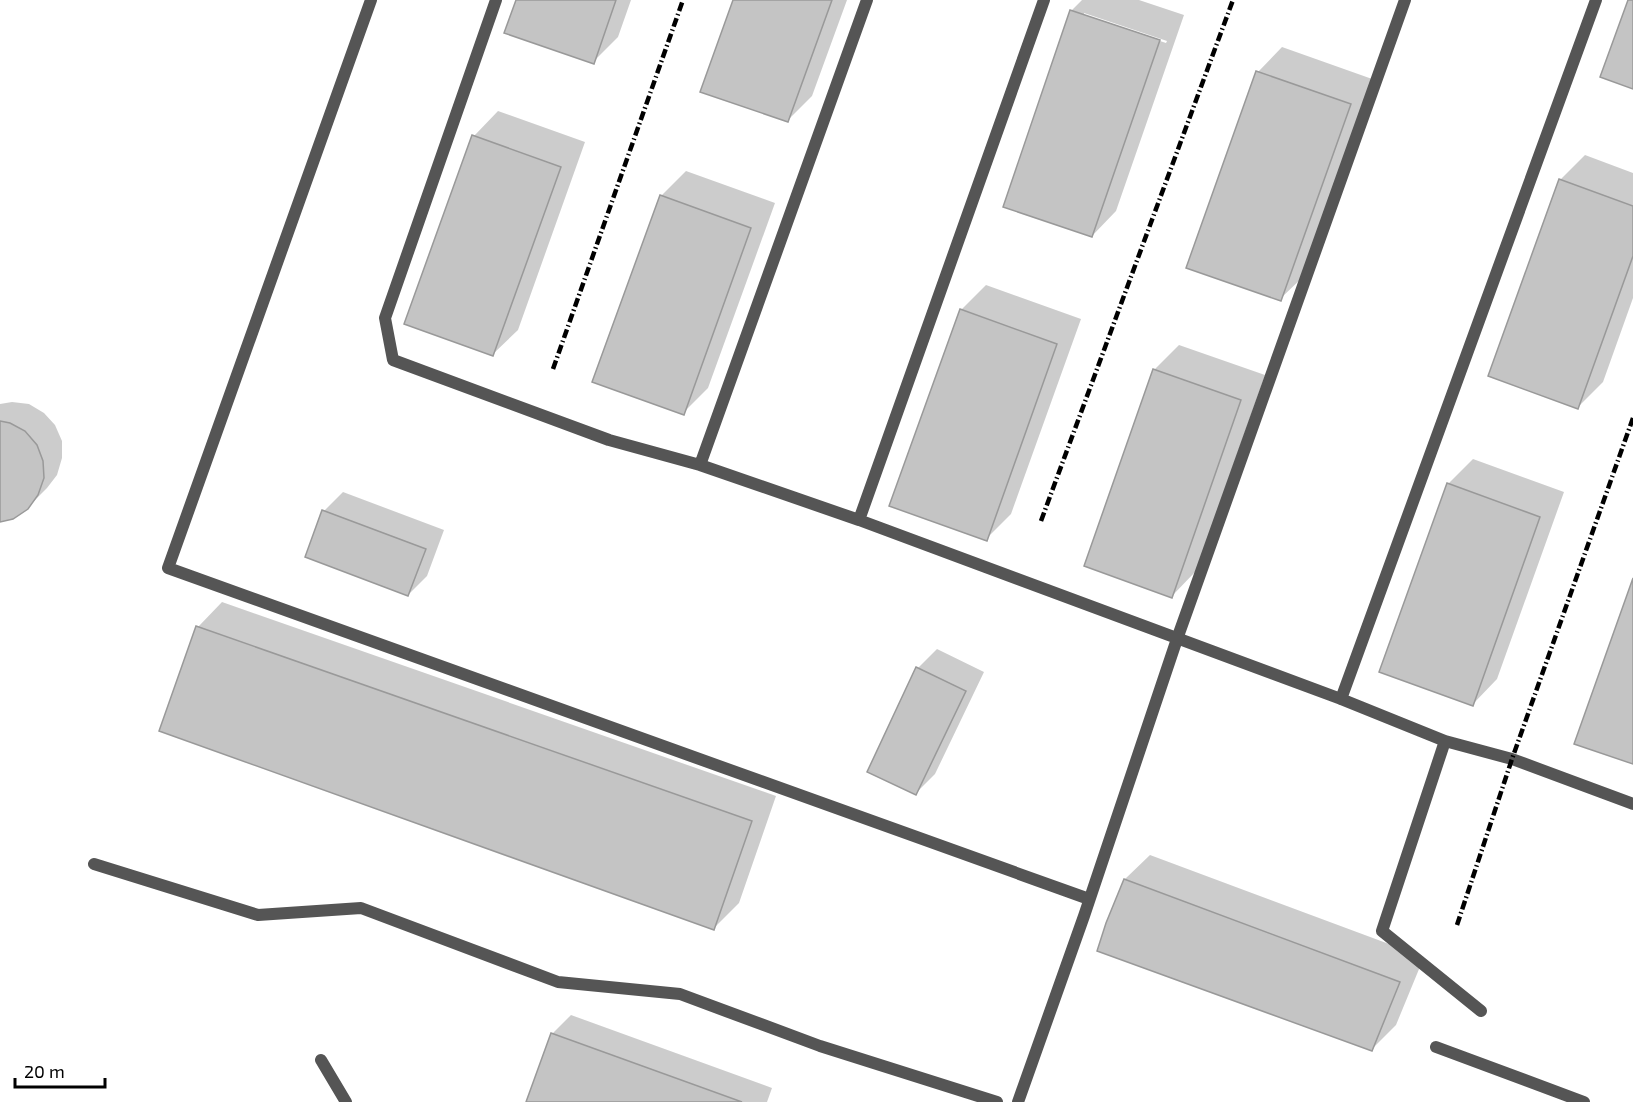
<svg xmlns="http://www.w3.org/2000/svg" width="1633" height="1102" font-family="'Exo 2',sans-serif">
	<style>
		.shadow { fill: #0003; fill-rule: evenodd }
		.building { fill: #c4c4c4; stroke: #999; stroke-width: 1.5 }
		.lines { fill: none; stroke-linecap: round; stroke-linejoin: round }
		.lane { stroke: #555; stroke-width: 12 }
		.rail { stroke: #000; stroke-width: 4.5; stroke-dasharray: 9 3 1.5 3; stroke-linecap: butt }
	</style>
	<rect width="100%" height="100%" fill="#fff"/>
	<path class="shadow" d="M517 0H631L618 37 593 62Z
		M735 0H847L812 96 787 121Z
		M1082 0H1139L1184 15 1116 211 1092 236 1005 206 1072 10ZM1084 13 1167 41 1166 43 1084 16Z
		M1282 47 1375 80 1305 275 1280 299 1258 72Z
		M498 111 585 142 518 330 493 354 474 136Z
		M1585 155 1633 173V298L1603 382 1578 407 1560 180Z
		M686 171 775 203 708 388 683 413 661 196Z
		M986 285 1081 319 1011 514 986 539 961 310Z
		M1179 345 1265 375 1196 571 1172 596 1154 370Z
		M12 402 29 404 44 413 55 425 62 441V458L57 475 47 488 27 508 0 521V404Z
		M1473 459 1564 492 1497 679 1473 704 1448 484Z
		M343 492 444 530 427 576 408 595 307 556 324 511Z
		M222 602 776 796 739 903 714 928 198 627Z
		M937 649 984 672 935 774 916 793 918 668Z
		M1150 855 1424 957 1396 1025 1371 1050 1108 924 1125 879Z
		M571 1015 772 1088 767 1102H528L552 1034Z"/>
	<path class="building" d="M516 0H616L594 64 504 33Z
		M733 0H832L788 122 700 92Z
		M1628 0H1633V89L1600 77Z
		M1070 10 1160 40 1092 237 1003 207Z
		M1256 71 1351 104 1281 301 1186 268Z
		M472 135 561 167 493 356 404 324Z
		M1559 179 1633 206V256L1578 409 1488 376Z
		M660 195 751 228 684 415 592 382Z
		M960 309 1057 344 987 541 889 506Z
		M1153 369 1241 400 1172 598 1084 566Z
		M0 421 10 423 25 431 37 445 43 461 44 478 38 495 28 509 13 519 0 522Z
		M1447 483 1540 517 1473 706 1379 672Z
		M322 510 426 549 408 596 305 557Z
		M1633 578V764L1574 744Z
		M196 626 752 821 714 930 159 731Z
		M916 667 966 691 916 795 867 772Z
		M1124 879 1400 982 1372 1051 1097 951 1106 923Z
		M551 1033 742 1102H526Z"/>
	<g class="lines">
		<path class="lane" d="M371 0 168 568 1089 899
			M496 0 385 318 393 360 609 440 700 465 859 520 1341 699 1445 741 1512 759 1633 804
			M700 465 867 0
			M859 520 1044 0
			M1341 699 1596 0
			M1445 741 1382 931 1481 1011
			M94 864 258 915 361 908 558 982 680 994 820 1046 997 1102
			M1436 1047 1584 1102
			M321 1060 346 1102
			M1018 1102 1084 916 1177 639 1405 0"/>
		<path class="rail" d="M553 369 683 0
			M1041 521 1233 0
			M1457 925 1512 759 1633 418"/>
	</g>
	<path d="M15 1078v9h90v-9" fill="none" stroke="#000000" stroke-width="3"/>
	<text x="24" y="1078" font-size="18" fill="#000000" stroke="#ffffff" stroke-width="4.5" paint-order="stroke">20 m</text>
</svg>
